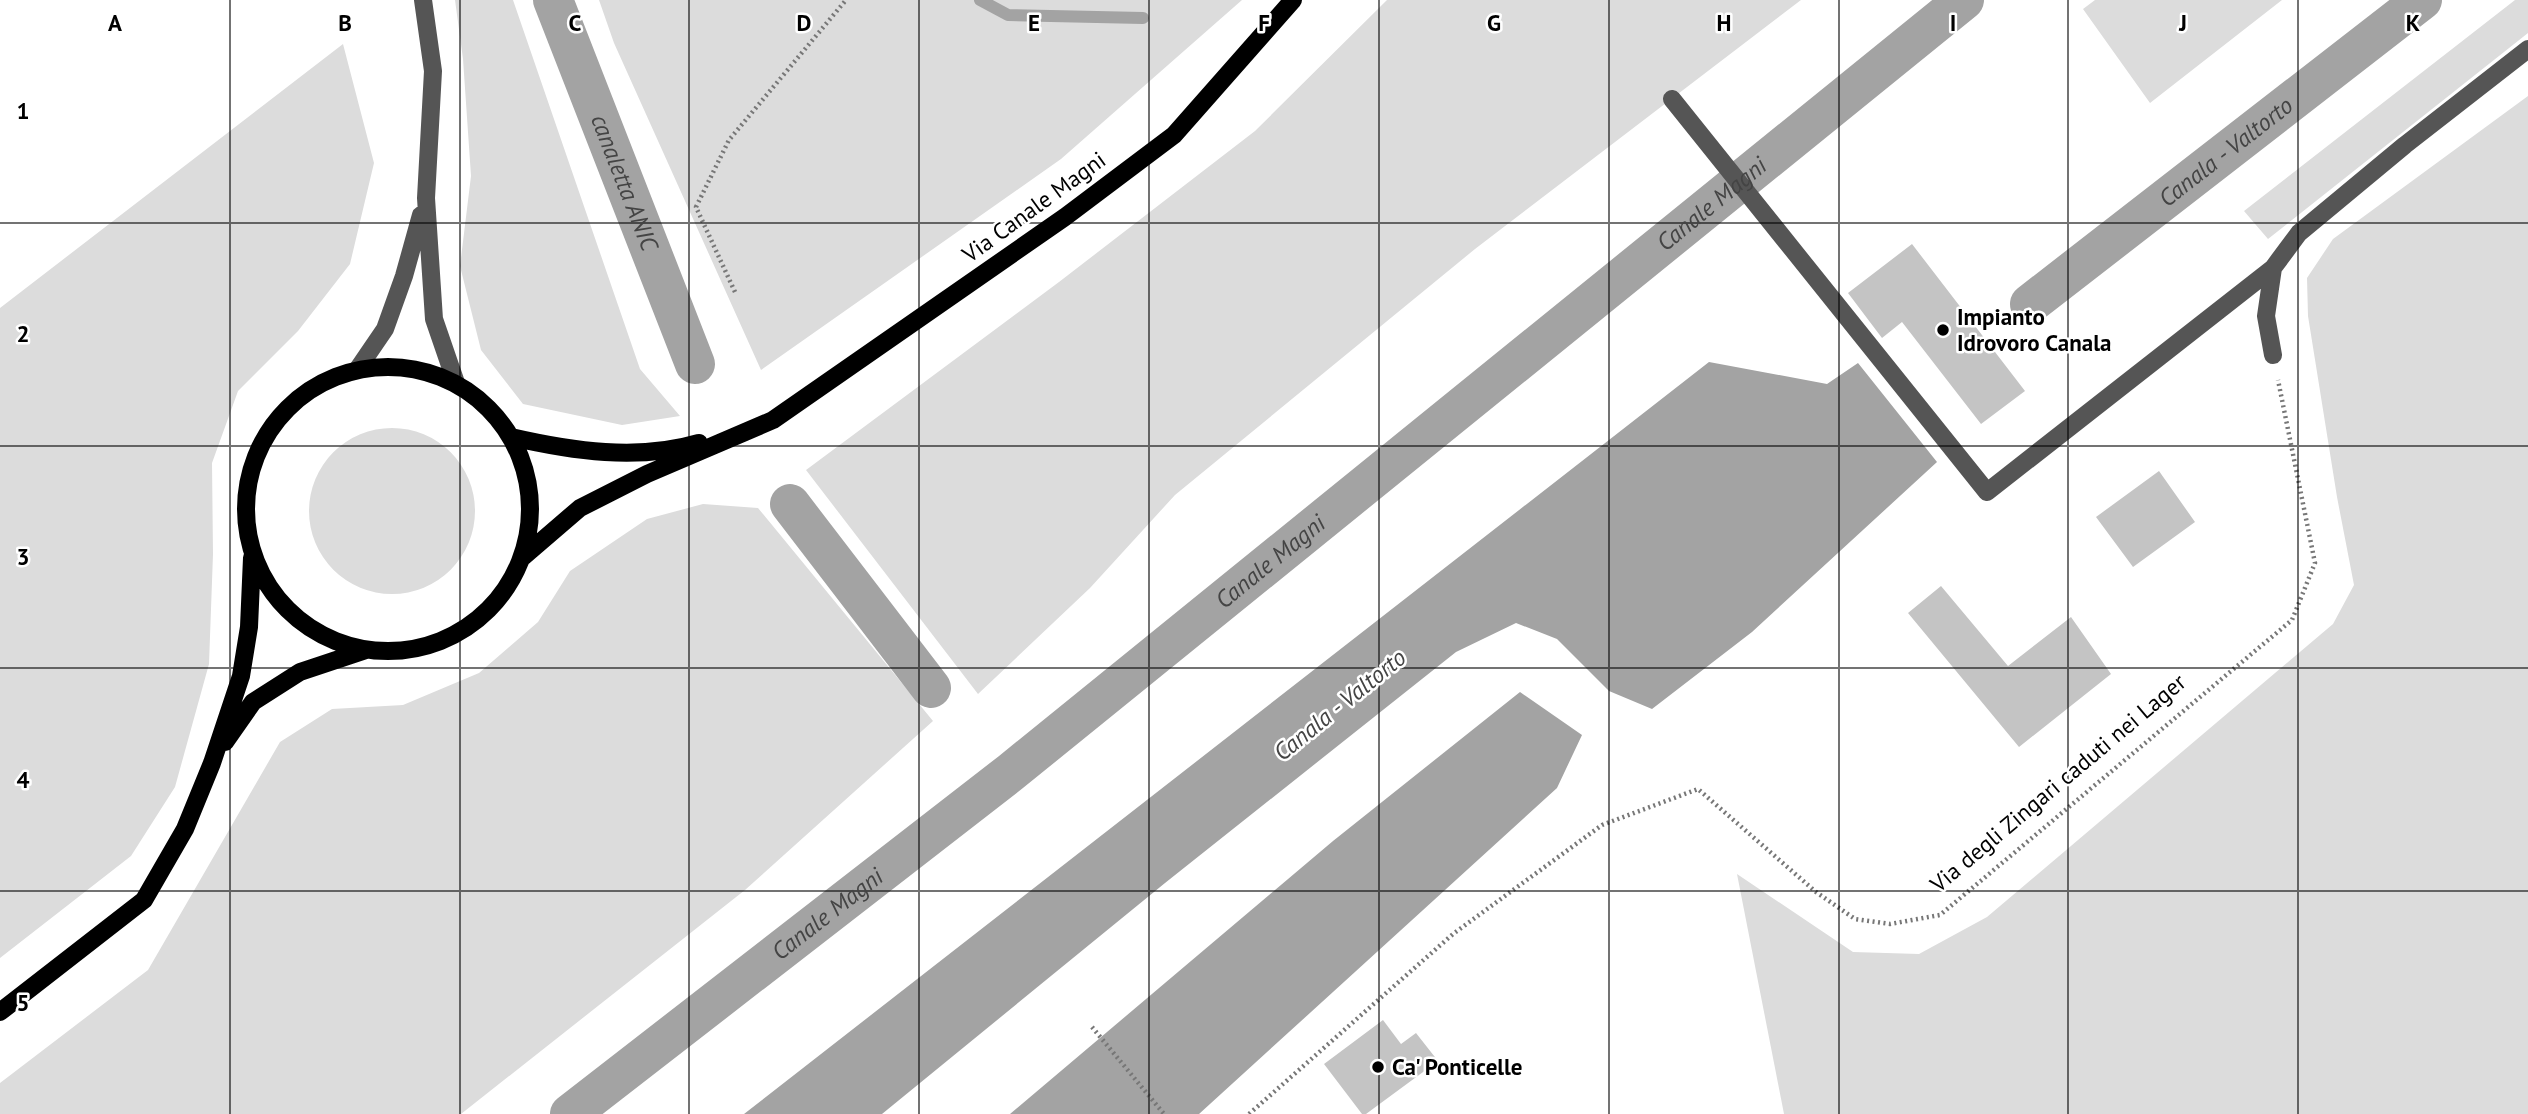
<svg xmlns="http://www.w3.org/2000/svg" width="2528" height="1114" font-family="'PT Sans',sans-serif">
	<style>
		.green { fill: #dcdcdc }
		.water { fill: #a3a3a3 }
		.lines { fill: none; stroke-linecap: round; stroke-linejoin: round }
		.stream { stroke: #a3a3a3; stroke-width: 12 }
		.canal { stroke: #a3a3a3; stroke-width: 40 }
		.building { fill: #c4c4c4 }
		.path { stroke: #777; stroke-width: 4.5; stroke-dasharray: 2 3.5; stroke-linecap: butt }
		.minor { stroke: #555; stroke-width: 18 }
		.major { stroke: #000; stroke-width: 18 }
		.grid { fill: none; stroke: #000; stroke-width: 2; stroke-opacity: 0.55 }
		.poi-dot { fill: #000; stroke: #fff; stroke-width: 2.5 }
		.labels { text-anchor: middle; stroke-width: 5; stroke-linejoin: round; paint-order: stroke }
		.street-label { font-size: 23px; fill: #000; stroke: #fff }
		.poi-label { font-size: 23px; font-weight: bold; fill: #000; stroke: #fff; text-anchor: start }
		.water-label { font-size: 24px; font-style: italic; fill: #444; stroke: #fff }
		.grid-label { font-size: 23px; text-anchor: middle; font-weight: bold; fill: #000; stroke: #fff; stroke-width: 5; stroke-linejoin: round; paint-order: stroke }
	</style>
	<rect width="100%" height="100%" fill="#fff"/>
	<path class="green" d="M455 0H513L640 369 680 416 622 425 523 404 481 350 460 266 471 176 463 59Z
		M599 0H1242L1061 159 761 370 614 43Z
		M1387 0H1801L1475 249 1175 495 1090 588 978 694 806 470 1059 282 1255 131Z
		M2095 0H2282L2150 103 2083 9Z
		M2515 0H2528V33L2268 239 2244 211Z
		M343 44 374 163 350 264 298 331 238 391 212 463 213 554 209 664 175 787 131 856 0 958V308Z
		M2528 96V1114H1784L1737 874 1853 952 1919 954 1987 917 2333 624 2354 585 2337 497 2308 316 2307 278 2333 239Z
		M309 511a83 83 0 1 1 166 0a83 83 0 1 1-166 0Z
		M703 504 758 508 933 721 745 890 461 1114H0V1083L148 970 280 742 332 709 403 705 479 673 538 622 570 571 647 519Z"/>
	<path class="water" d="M1709 362 1827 384 1858 363 1937 462 1752 632 1652 709 1609 691 1557 639 1516 623 1456 652 1165 883 882 1114H744Z
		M1520 692 1582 735 1557 788 1199 1114H1010L1333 841Z"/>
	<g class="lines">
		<path class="stream" d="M980 0 1008 15 1143 18"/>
		<g class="canal">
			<path id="s1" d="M553 0 695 364"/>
			<path id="s2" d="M2030 304 2422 0"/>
			<path d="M790 504 931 688"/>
			<path id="s3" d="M570 1114 1011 772 1964 0"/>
		</g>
	</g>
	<path class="building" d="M1912 244 2025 391 1981 424 1902 322 1882 338 1848 293Z
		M2159 471 2195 522 2133 567 2096 517Z
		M1941 586 2008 666 2071 617 2111 674 2019 747 1908 613Z
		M1383 1020 1401 1044 1416 1033 1438 1061 1366 1114H1362L1324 1064Z"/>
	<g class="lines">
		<path class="path" d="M735 292 696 207 729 140 846 0
			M1092 1027 1164 1114
			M1249 1114 1453 934 1602 825 1698 789 1816 892 1855 919 1890 924 1940 915 2292 620 2315 563 2278 380"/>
		<path class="minor" d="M423 0 433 71 426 198 434 319 456 383
			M1672 99 1987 492 2273 268
			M2273 355 2266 316 2273 268 2299 233 2405 145 2528 49
			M357 370 385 329 404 276 421 215"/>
		<path class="major" d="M246 509a142 142 0 1 1 284 0a142 142 0 1 1-284 0Z
			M511 437C572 451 638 461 699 443
			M523 557 580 508 647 474 773 420 1065 217 1174 135 1293 0
			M225 742 253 702 300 672 366 650
			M0 1012 144 900 185 829 212 763 241 676 249 627 252 558"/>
	</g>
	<path class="grid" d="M230 0V1114M460 0V1114M689 0V1114M919 0V1114M1149 0V1114M1379 0V1114M1609 0V1114M1839 0V1114M2068 0V1114M2298 0V1114M0 223H2528M0 446H2528M0 668H2528M0 891H2528"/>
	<g class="poi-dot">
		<circle cx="1943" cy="330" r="7"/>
		<circle cx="1378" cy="1067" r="7"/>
	</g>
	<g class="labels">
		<g class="street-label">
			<text transform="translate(1034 207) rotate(-36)" y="8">Via Canale Magni</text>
			<text transform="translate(2058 783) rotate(-40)" y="8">Via degli Zingari caduti nei Lager</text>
		</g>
		<g class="poi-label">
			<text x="1957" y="325">Impianto<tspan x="1957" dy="26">Idrovoro Canala</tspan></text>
			<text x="1392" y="1075">Ca' Ponticelle</text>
		</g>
		<g class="water-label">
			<text dy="8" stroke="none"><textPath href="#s2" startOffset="248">Canala - Valtorto</textPath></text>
			<text dy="8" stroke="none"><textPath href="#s1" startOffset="196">canaletta ANIC</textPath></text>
			<text dy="8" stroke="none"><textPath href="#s3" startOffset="1460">Canale Magni</textPath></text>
			<text dy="8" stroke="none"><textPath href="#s3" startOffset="892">Canale Magni</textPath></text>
			<text transform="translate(1340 705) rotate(-39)" y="8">Canala - Valtorto</text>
			<text dy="8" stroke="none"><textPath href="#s3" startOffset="326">Canale Magni</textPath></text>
		</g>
	</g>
	<g class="grid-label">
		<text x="115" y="31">A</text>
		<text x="345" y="31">B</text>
		<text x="575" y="31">C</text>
		<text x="804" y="31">D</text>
		<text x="1034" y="31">E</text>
		<text x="1264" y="31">F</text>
		<text x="1494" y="31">G</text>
		<text x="1724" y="31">H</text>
		<text x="1953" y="31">I</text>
		<text x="2183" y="31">J</text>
		<text x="2413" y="31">K</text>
		<text x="23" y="119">1</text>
		<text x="23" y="342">2</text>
		<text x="23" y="565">3</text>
		<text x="23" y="788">4</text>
		<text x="23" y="1011">5</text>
	</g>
</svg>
